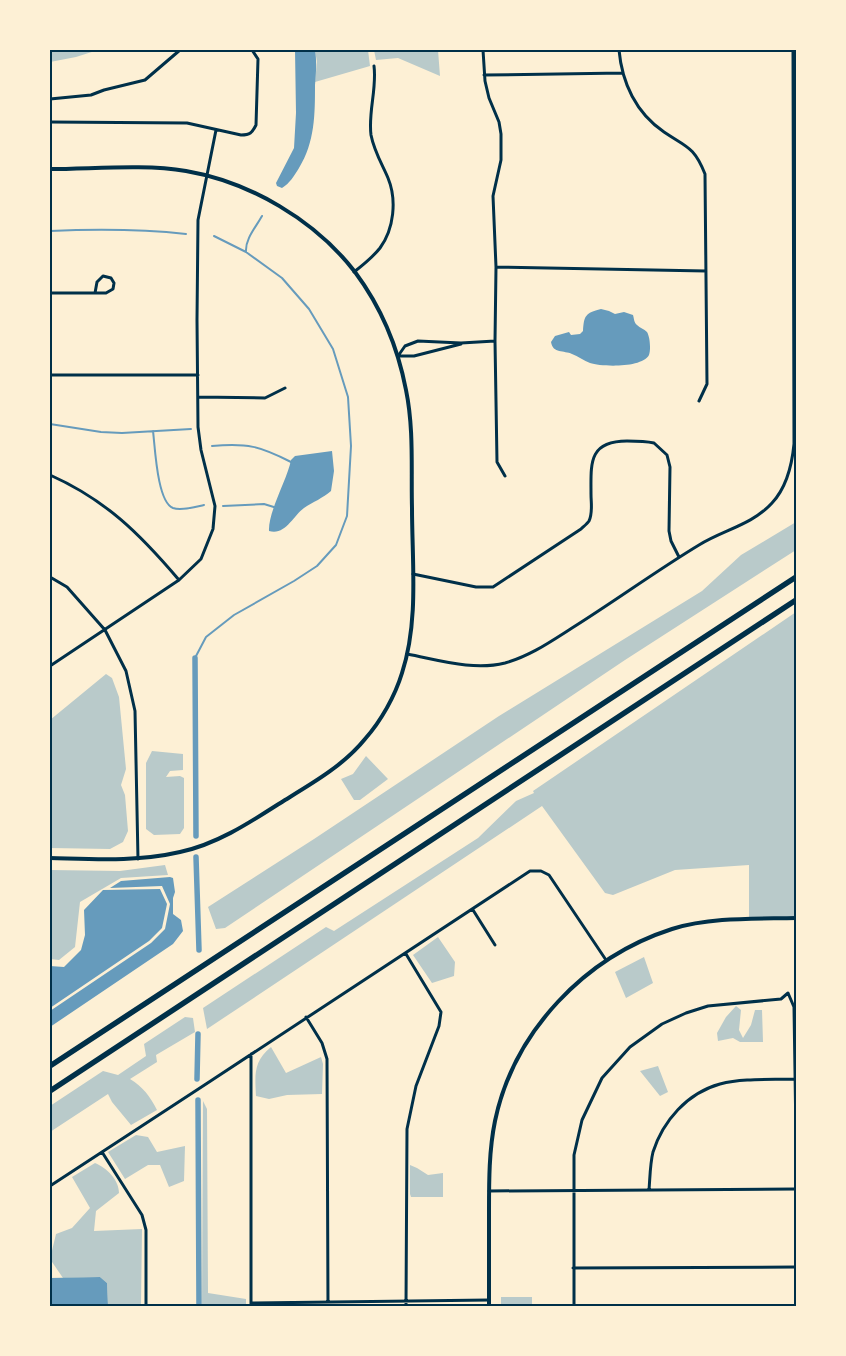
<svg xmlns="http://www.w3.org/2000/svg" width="846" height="1356" font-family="'DejaVu Sans',sans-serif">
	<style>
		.green { fill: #b9caca }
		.water { fill: #669bbc }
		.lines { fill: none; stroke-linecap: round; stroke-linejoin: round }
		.stream { stroke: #669bbc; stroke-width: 2 }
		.canal { stroke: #669bbc; stroke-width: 5.5 }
		.minor { stroke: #003049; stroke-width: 3 }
		.tertiary { stroke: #003049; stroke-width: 4 }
		.motorway { stroke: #003049; stroke-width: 5.5 }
		.neatline { fill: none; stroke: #003049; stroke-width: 2 }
	</style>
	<rect width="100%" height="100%" fill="#fdf0d5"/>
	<path class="green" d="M50 50H98L76 57 50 62Z
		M315 50H368L370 66 315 82 317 62Z
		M374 50H438L440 76 398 58 376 60Z
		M796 522V550L625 660 225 928 216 929 208 907 314 839 499 716 702 591 741 555Z
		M796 612V918H749V865L675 870 613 895 605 893 542 806 207 1029 203 1008 326 927 334 931 478 838 516 801 534 793 533 791Z
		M106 674 112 678 119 697 126 769 121 785 125 795 128 831 123 842 110 849 50 848V720Z
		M152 751 183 754V770L170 771 166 777 180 776 184 778V828L180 834 154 835 146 829V763Z
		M366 756 388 779 360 800H354L341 779 353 774Z
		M165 865 168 875 121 878 80 902 75 947 59 960 50 959V870L120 871Z
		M438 937 455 962 454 976 432 983 413 955Z
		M644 957 653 983 626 998 615 972Z
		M736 1006 741 1010 739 1030 743 1038 751 1025 755 1010H762L763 1042H740L733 1038 718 1041 717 1033 726 1017Z
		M185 1017 193 1018 195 1032 156 1055 157 1062 130 1079C143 1087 150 1096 157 1110L131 1125 112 1102 108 1094 50 1132V1106L103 1071 118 1075 146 1056 144 1044Z
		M271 1047 286 1073 321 1057 323 1064 322 1094 287 1095 269 1099 256 1096C255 1075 253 1062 271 1047Z
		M658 1066 668 1092 660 1096 640 1071Z
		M203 1101 207 1109 208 1293 246 1299V1306H202Z
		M136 1135 148 1137 157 1152 185 1146 184 1181 169 1187 160 1165H148L125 1179 108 1152Z
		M95 1163C107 1168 119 1180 119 1193L96 1211 94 1231 142 1229 141 1306H108L107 1283 100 1277 63 1278 50 1259 56 1234 72 1228 90 1208 72 1177Z
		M410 1165 417 1168 428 1175 443 1173V1197H411L410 1194Z
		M501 1297H532V1306H501Z"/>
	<path class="water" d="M295 50H315C317 62 316 73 315 85 315 114 315 142 299 168 294 176 290 183 282 188L277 186 276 183 294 148 296 113Z
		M601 309 609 311 615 314 624 312 633 315C634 318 634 323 637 325 640 328 644 329 647 332 650 337 651 349 649 355 642 368 602 367 590 363 584 361 578 356 572 354 564 350 553 354 551 342L555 336 569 332 571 335 580 334 583 331C584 316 585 313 601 309Z
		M332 451 334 471 331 491C323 498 313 502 304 508 293 516 285 536 269 531 268 512 287 480 291 460L295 456Z
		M170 877 173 878 175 892 173 898V914L181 920 183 931 173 944 50 1027V1011L151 943 165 929 170 904 162 886 110 888 121 881Z
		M160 889 167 904 162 928 149 941 50 1008V966L64 967 81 950 85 935 84 910 103 890Z
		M100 1277 107 1283 108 1306H50V1278Z"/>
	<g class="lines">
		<path class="stream" d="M50 231C96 229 140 229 186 234
			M246 252C245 239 256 227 262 216
			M50 424 101 432 122 433 191 429
			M153 431C155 446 157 502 173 508 182 511 195 507 204 505
			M212 446C248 443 259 446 291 462
			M223 506 264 504 277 508
			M195 658 206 637 234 615 294 581 317 566 336 545 347 516 351 446 348 397 333 349 309 309 282 278 246 252 214 236"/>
		<path class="canal" d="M195 658 196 836
			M196 857 199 950
			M197 1079 198 1034
			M198 1100 199 1306"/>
		<path class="minor" d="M483 50 485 81 489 98 499 122 501 134V160L493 196 496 267 495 341 497 462 505 476
			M619 50C622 83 636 113 664 132 686 147 694 146 705 174L707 384 699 401
			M484 75 623 73
			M50 99 91 95 104 90 145 80 180 50
			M50 122 187 123 241 135C250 135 252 133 256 125L258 59 252 50
			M496 267 706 271
			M354 272C363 265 373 257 380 248 394 229 397 200 388 178 382 164 374 151 371 135 368 112 377 89 374 66
			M103 276 111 278 114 283 113 289 106 293H95L97 282Z
			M50 293H95
			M398 356 405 346 418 341 461 343 495 341
			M399 356H414L461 344
			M50 375H198
			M198 397 265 398 285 388
			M50 475C106 500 140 534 179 580
			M413 574 476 587H493L581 529C583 527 587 524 589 521 593 513 591 503 591 494 591 464 588 441 627 441 636 441 645 441 654 443L667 455 670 467 669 531 671 541 679 557
			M50 577 67 587 105 630 126 671 135 711 138 859
			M407 654C439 660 473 671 505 663 530 656 550 642 572 628 615 601 656 571 699 545 723 530 752 525 772 503 787 487 792 465 794 444L793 50
			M50 666 179 580 201 559 213 529 215 506 201 450 198 427 197 320 198 220 216 130
			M473 910 495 945
			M306 1017 322 1043 327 1059 328 1306
			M251 1054V1306
			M102 1152 142 1215 146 1230V1306
			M50 1186C210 1081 371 977 530 871H541L549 875 606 960
			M649 1190C650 1178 650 1164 653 1152 663 1121 687 1093 720 1084 744 1078 771 1080 796 1079
			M489 1191 796 1189
			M573 1268 796 1267
			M251 1303 489 1300
			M406 1306 407 1129 416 1086 439 1026 441 1012 406 954
			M574 1306V1155L582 1120 602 1078 630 1047 662 1024 686 1013 708 1006 781 999 788 993 794 1007 796 1137"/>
		<path class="tertiary" d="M50 169C93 169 144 164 186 171 250 182 315 220 355 272 381 307 398 348 406 390 414 429 411 469 412 508 412 562 419 621 402 673 395 696 381 721 365 739 344 765 313 783 285 800 252 821 218 844 180 852 137 862 93 859 50 858
			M489 1306C489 1274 489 1243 489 1211 489 1181 489 1150 495 1121 514 1031 585 957 672 929 711 917 755 919 796 918"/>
		<path class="motorway" d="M50 1066 796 577
			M50 1091 796 600"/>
	</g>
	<rect width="846" height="1356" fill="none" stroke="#fdf0d5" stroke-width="102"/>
	<rect x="51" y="51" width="744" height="1254" class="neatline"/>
</svg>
